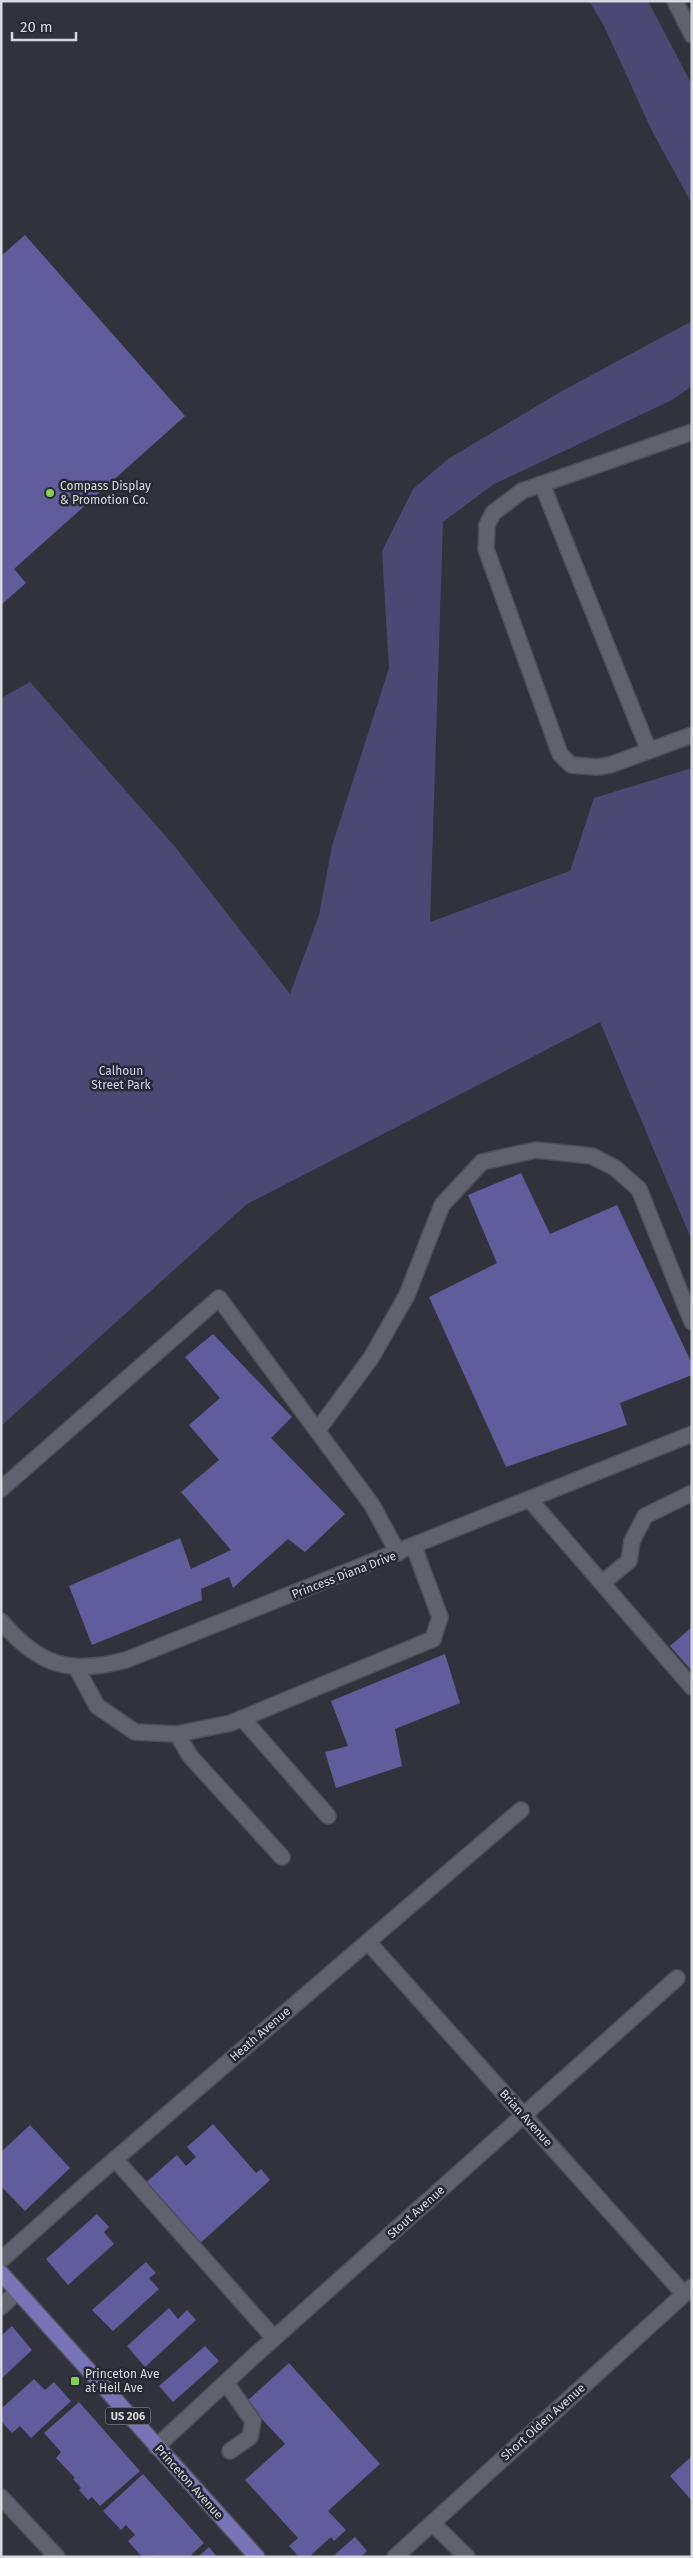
<svg xmlns="http://www.w3.org/2000/svg" width="693" height="2558" font-family="'Fira Sans',sans-serif">
	<style>
		.green { fill: #4b4974 }
		.building { fill: #615d9c }
		.lines { fill: none; stroke-linecap: round; stroke-linejoin: round }
		.minor-casing { stroke: #4f4f58; stroke-width: 18 }
		.major-casing { stroke: #4f4f58; stroke-width: 18 }
		.minor { stroke: #62626e; stroke-width: 15 }
		.major { stroke: #7974b7; stroke-width: 15 }
		.poi-dot { fill: #82d04f; stroke: #282832; stroke-width: 2 }
		.labels { text-anchor: middle; stroke-width: 5; stroke-linejoin: round; paint-order: stroke }
		.shield { fill: #282832; stroke: #a3a3ab; stroke-width: 1 }
		.shield-label { font-size: 11px; font-weight: bold; fill: #d8d8df }
		.poi-label { font-size: 12px; fill: #d8d8df; stroke: #282832; text-anchor: start }
		.park-label { font-size: 12px; fill: #d0d1f6; stroke: #282832 }
		.street-label { font-size: 12px; fill: #d8d8df; stroke: #282832 }
	</style>
	<rect width="100%" height="100%" fill="#32323d"/>
	<path class="green" d="M589 1H648L692 85V204L652 131 604 26Z
		M692 321V386L672 400 494 484 443 522 430 922 570 871 594 798 692 768V1241L600 1022 247 1204 1 1426V698L30 682 176 848 290 994 319 915 332 846 389 668 382 551 413 489 448 459 562 391Z"/>
	<path class="building" d="M25 235 185 416 14 569 26 583 1 605V256Z
		M521 1173 550 1234 617 1205 692 1364V1375L620 1403 627 1425 506 1467 429 1297 497 1263 468 1195Z
		M213 1334 292 1417 271 1438 345 1514 305 1552 288 1539 233 1588 229 1577 201 1589 202 1600 92 1645 69 1586 180 1538 191 1569 231 1550 181 1492 219 1460 189 1425 220 1398 185 1357Z
		M692 1627V1671L670 1646Z
		M445 1654 460 1703 395 1729 402 1766 336 1788 325 1752 348 1746 331 1701Z
		M213 2124 256 2173 261 2169 270 2180 197 2246 143 2185 177 2155 186 2166 196 2157 187 2147Z
		M30 2125 70 2168 25 2211 1 2186V2152Z
		M97 2214 109 2227 104 2232 114 2244 68 2285 46 2259Z
		M146 2262 156 2273 149 2278 159 2289 113 2331 92 2310Z
		M169 2308 178 2319 187 2310 196 2320 145 2367 127 2346Z
		M12 2326 32 2350 1 2379V2336Z
		M205 2346 219 2361 173 2402 159 2386Z
		M289 2363 380 2464 328 2511 346 2530 334 2541 331 2537 309 2557H299L289 2546 298 2538 245 2480 285 2444 246 2402Z
		M34 2379 45 2390 54 2382 71 2401 31 2438 20 2426 12 2433 1 2421V2409Z
		M79 2402 140 2471 100 2506 92 2497 88 2500 79 2490 81 2488 73 2479 75 2478 56 2458 61 2452 44 2433Z
		M692 2456V2501L670 2476Z
		M143 2474 204 2543 189 2557H151L154 2553 150 2557H142L128 2541 135 2535 126 2525 121 2530 103 2511Z
		M355 2537 367 2551 361 2557H332Z
		M209 2547 217 2557H198Z"/>
	<g class="lines">
		<defs>
			<path id="minor" d="M675 1 692 35
				M692 432 522 491 493 513 487 525 486 549 560 754 571 765 597 767 610 765 692 735
				M542 484 649 751
				M317 1431 371 1358 407 1295 442 1205 482 1162 536 1150 592 1156 615 1168 639 1189 692 1322
				M1 1489 219 1298 372 1505 398 1553
				M530 1500 692 1687
				M602 1583 629 1561 632 1541 645 1516 692 1493
				M1 1621C39 1666 70 1675 126 1660L692 1434
				M76 1667 97 1706 135 1732 177 1734 231 1723 433 1639 440 1617 414 1547
				M242 1718 328 1816
				M177 1734 190 1756 282 1857
				M368 1942 684 2294
				M115 2159 274 2338
				M1 2260 84 2186 521 1810
				M1 2307 17 2292
				M226 2383 253 2421 250 2437 230 2451
				M156 2447 252 2358 677 1978
				M1 2497 57 2557
				M432 2523 467 2557
				M395 2557 692 2287"/>
			<path id="major" d="M1 2273 257 2557"/>
		</defs>
		<use href="#minor" class="minor-casing"/>
		<use href="#major" class="major-casing"/>
		<use href="#minor" class="minor"/>
		<use href="#major" class="major"/>
	</g>
	<g class="poi-dot">
		<circle cx="50" cy="493" r="5"/>
		<rect x="70" y="2376" width="10" height="10" rx="2.5"/>
	</g>
	<g class="labels">
		<rect class="shield" x="105.5" y="2407.5" width="45" height="17" rx="4"/>
		<g class="shield-label">
			<text x="128" y="2420">US 206</text>
		</g>
		<g class="poi-label">
			<text x="60" y="490">Compass Display<tspan x="60" dy="14">&amp; Promotion Co.</tspan></text>
			<text x="85" y="2378">Princeton Ave<tspan x="85" dy="14">at Heil Ave</tspan></text>
		</g>
		<g class="park-label">
			<text x="121" y="1075">Calhoun<tspan x="121" dy="14">Street Park</tspan></text>
		</g>
		<g class="street-label">
			<text transform="translate(344 1575) rotate(-21)" y="4">Princess Diana Drive</text>
			<text transform="translate(260 2034) rotate(-41)" y="4">Heath Avenue</text>
			<text transform="translate(526 2118) rotate(48)" y="4">Brian Avenue</text>
			<text transform="translate(416 2212) rotate(-42)" y="4">Stout Avenue</text>
			<text transform="translate(543 2422) rotate(-42)" y="4">Short Olden Avenue</text>
			<text transform="translate(189 2482) rotate(48)" y="4">Princeton Avenue</text>
		</g>
	</g>
	<rect width="693" height="2558" fill="none" stroke="#d8d8df" stroke-width="5"/>
	<path d="M12 32v8h64v-8" fill="none" stroke="#d8d8df" stroke-width="2.5"/>
	<text x="20" y="32" font-size="15" fill="#d8d8df" stroke="#282832" stroke-width="4" paint-order="stroke">20 m</text>
</svg>
